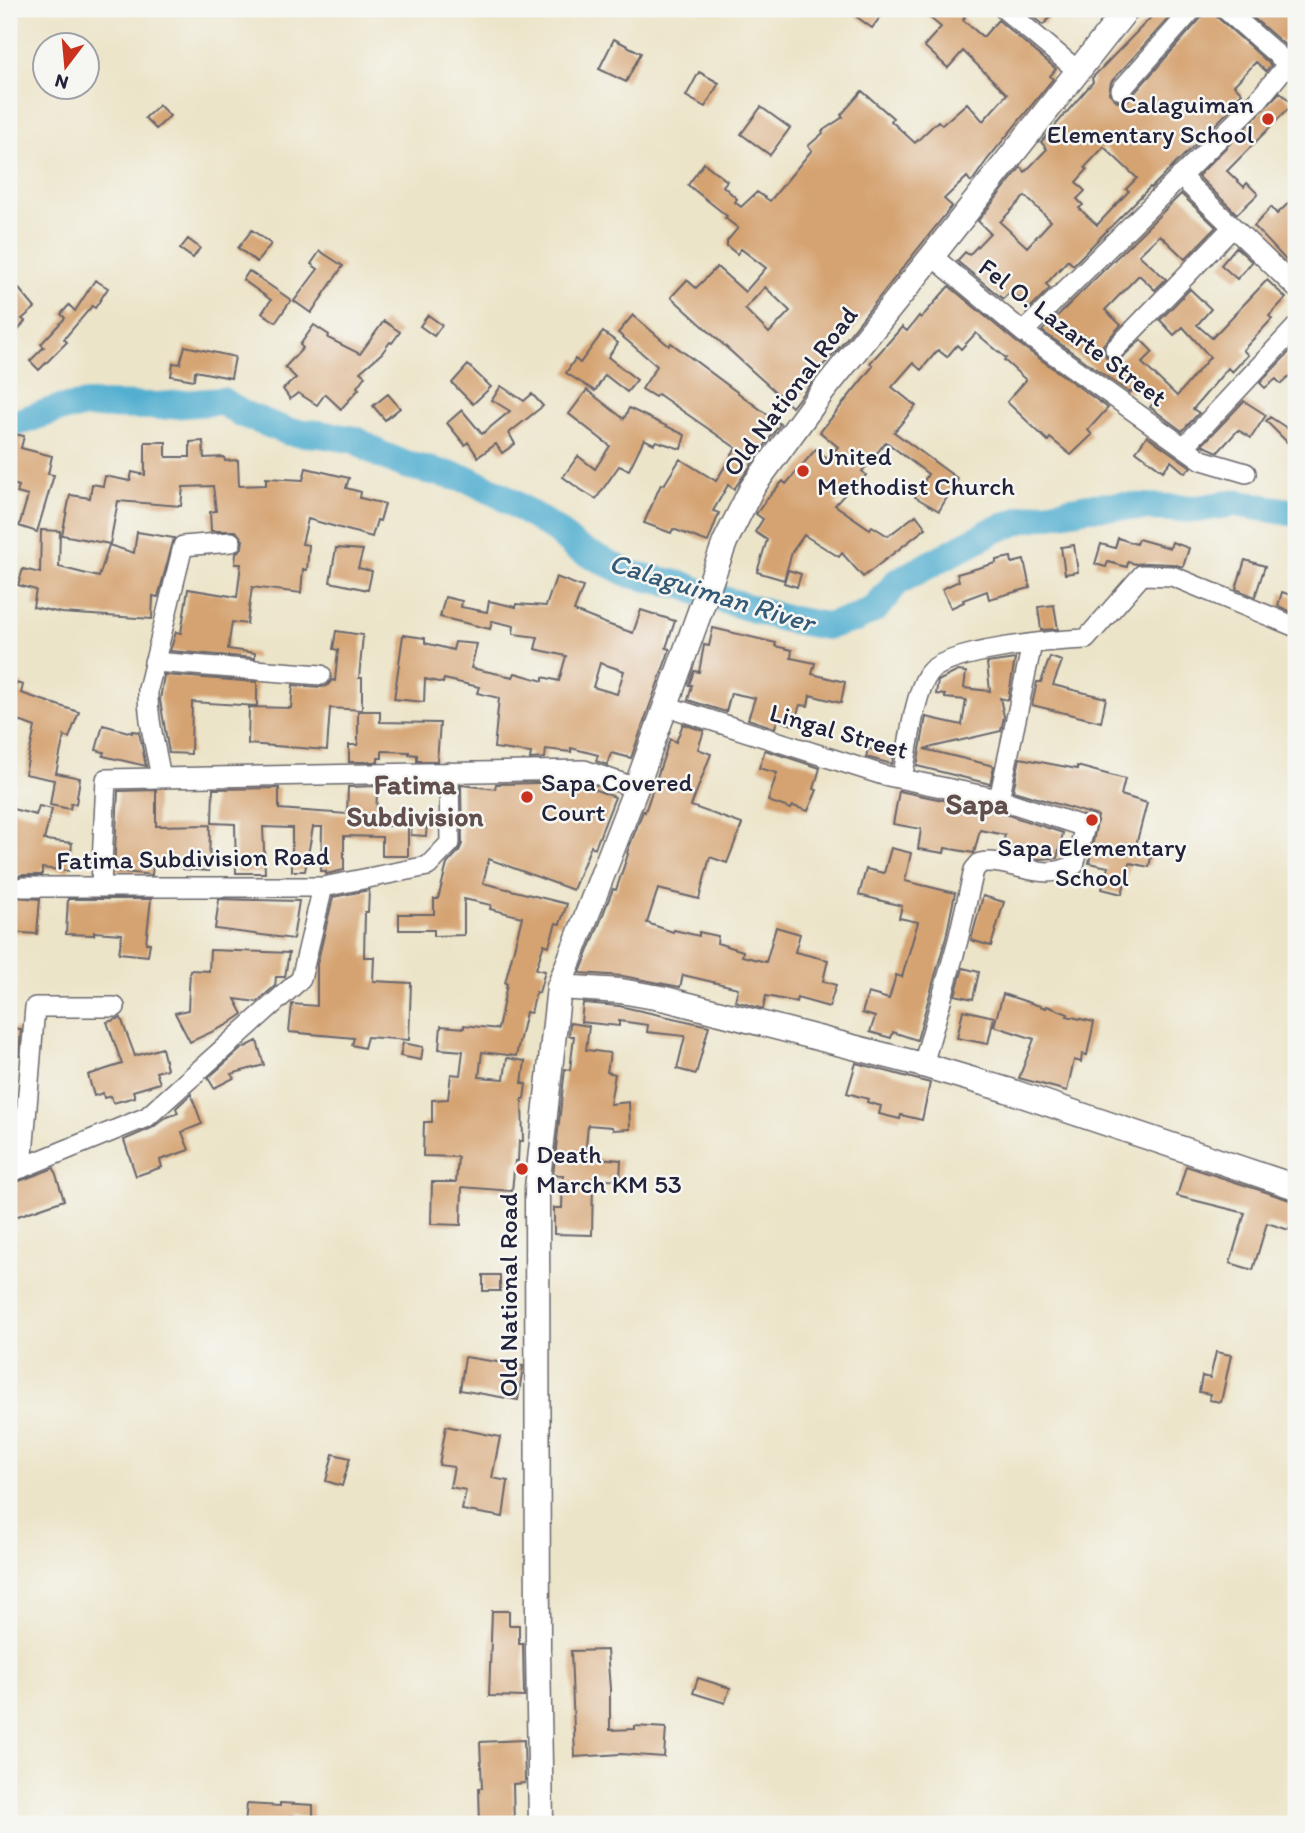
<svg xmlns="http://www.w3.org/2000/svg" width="1305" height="1833" font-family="Itim,sans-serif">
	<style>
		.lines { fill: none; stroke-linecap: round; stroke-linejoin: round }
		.river { stroke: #52afd0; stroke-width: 28 }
		.building { fill: #d5a371; fill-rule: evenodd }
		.minor-casing { stroke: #69666c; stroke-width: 22 }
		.major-casing { stroke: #69666c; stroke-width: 27 }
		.minor { stroke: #fff; stroke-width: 19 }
		.major { stroke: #fff; stroke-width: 24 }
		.poi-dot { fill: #c8321e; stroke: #f6f6f2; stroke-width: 2.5 }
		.labels { text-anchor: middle; stroke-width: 5; stroke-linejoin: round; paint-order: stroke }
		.poi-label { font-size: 26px; fill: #22223b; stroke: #f6f6f2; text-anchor: start }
		.street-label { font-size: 26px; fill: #22223b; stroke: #f6f6f2 }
		.water-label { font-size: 28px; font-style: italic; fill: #355a77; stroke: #f6f6f2 }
		.neighbourhood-label { font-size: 28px; font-weight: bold; fill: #614f4e; stroke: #f6f6f2 }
		.quarter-label { font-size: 30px; font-weight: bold; fill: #614f4e; stroke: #f6f6f2 }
	</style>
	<rect width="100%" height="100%" fill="#f6f6f2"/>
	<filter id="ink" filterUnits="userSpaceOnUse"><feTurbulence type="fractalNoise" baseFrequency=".0143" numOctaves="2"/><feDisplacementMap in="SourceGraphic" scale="14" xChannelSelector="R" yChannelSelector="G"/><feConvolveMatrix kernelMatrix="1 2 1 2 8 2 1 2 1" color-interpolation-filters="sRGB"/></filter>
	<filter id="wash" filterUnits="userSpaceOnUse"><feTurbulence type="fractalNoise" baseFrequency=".00686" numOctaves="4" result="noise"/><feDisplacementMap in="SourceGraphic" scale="28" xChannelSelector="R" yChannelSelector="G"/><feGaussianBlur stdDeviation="1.57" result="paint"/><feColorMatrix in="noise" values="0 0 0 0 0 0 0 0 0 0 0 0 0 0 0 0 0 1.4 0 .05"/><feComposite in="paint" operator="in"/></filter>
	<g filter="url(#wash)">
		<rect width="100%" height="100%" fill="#ece4c8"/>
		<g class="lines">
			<path class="river" d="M9 425 58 409 87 405 158 406 222 401 240 413 289 432 319 434 356 440 379 454 406 465 470 480 502 496 557 531 575 547 630 574 686 586 702 593 782 618 826 626 855 619 876 608 897 582 992 531 1024 519 1088 507 1118 506 1197 509 1234 503 1296 513"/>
		</g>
		<g id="blocks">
			<path class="building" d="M846 9H886L872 28Z
				M919 9H955L965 17 963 20 983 37 998 20 1056 69 1050 76 1053 79 987 160 973 180 971 182 967 177 944 199 952 206 838 349 813 376 815 378 792 407 671 297 687 280 696 288 717 267 745 292 766 268 741 249 737 254 727 246V241L738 228 725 218 727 216 688 185 704 163 727 181 723 186 737 199 735 202 741 207 757 192 770 201 812 150 808 146 823 133 822 131 843 117 841 115 862 91 893 118 891 121 915 143 938 121 942 125 967 103 983 121 1007 94 963 51 948 68 924 46 941 27ZM765 287 790 311 769 333 745 309Z
				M1023 9H1058L1043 25Z
				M1159 9H1177L1111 82 1109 93 1118 102H1124L1130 98 1202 17 1205 9H1208L1271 65 1266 71 1256 62 1234 85 1242 93 1234 102 1235 105 1151 188 1150 187 1073 265 1068 260 1046 284 1050 288 1030 308 1011 291 1003 299 957 261 965 252 969 255 990 233 978 221 1021 167 1025 172 1047 149 1041 142 1093 82 1092 78ZM1104 147 1137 178 1126 189 1129 191 1097 225 1079 208 1083 205 1077 199 1085 191 1076 182 1087 170 1085 167ZM1025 196 1051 221 1027 247 1000 222Z
				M1243 9H1296V13L1290 19 1296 24V33L1286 46Z
				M614 39 641 53 626 82 599 69Z
				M699 72 719 83 705 107 686 96Z
				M1280 92 1293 104 1227 171 1244 187 1247 183 1258 194 1237 214 1198 176Z
				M159 105 170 116 156 129 145 118Z
				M761 107 790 128 770 155 741 134Z
				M1181 194 1216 227 1185 259 1160 235 1139 255 1166 279 1155 290 1139 275 1105 310 1121 325 1103 345 1106 357 1111 361 1119 360 1141 340 1153 352 1142 363 1177 396 1210 357 1183 327 1174 335 1160 320 1190 289 1211 309 1197 325 1212 338 1267 280 1286 298 1269 316 1272 319 1243 350 1248 355 1232 372 1228 368 1193 409 1199 413 1182 431 1150 407 1157 398 1139 382 1130 393 1042 331Z
				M1296 196V271L1254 226 1271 207 1277 214Z
				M252 230 271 244 257 262 238 248Z
				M188 239 200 248 193 258 180 249Z
				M1236 247 1252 262 1237 279 1221 265Z
				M320 251 343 266 311 313 294 301 318 269 311 264Z
				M249 271 291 300 276 322 262 313 271 300 243 280Z
				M9 277 35 308 22 319 25 321 9 343Z
				M95 280 108 288 95 308 92 306 64 339 67 342 39 370 30 361 44 347 41 344 65 318 61 314 69 305 75 311Z
				M949 286 1015 341 1108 408 1088 430 1092 435 1071 455 1050 438 1048 441 1007 402 1026 380 1004 360 1006 358 976 333 961 349 957 345 947 357 938 350 921 370 913 363 892 387 916 406 894 432 958 479 939 511 915 497 928 474 886 442 862 471 866 475 855 488 852 486 835 505 870 529 872 526 888 536 916 515 926 528 863 577 842 553 839 557 804 535 792 552 784 580 757 572 767 540 755 532 763 519 756 514 766 500 783 481 786 484 816 449 828 459 838 447 820 432 873 366 870 363 887 344 902 327 907 331 919 316 921 318Z
				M428 315 442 325 434 336 420 326Z
				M633 315 669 346 671 343 780 424 734 489 728 485 713 511 719 513 708 542 673 529 671 533 644 523 661 484 664 485 680 459 716 481 736 448 658 394 655 397 642 389 657 366 618 333Z
				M384 321 400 332 392 343 390 342 382 353 360 372 365 376 357 387 359 389 341 409 325 394 317 405 298 393 290 399 283 389 296 378 285 367 303 348 300 345 314 325 329 335 328 338 360 354Z
				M603 332 618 343 608 357 637 380 627 392 605 375 595 391 566 373 575 359 580 363Z
				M1296 345V371L1281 384 1276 379 1265 388 1260 383Z
				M185 346 235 357 231 378 195 371 194 380 171 376 173 363 180 364Z
				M468 365 491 387 473 404 452 383Z
				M501 386 524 401 532 394 543 406 509 433 515 444 502 453 496 444 478 457 468 442 465 445 447 423 462 410 482 434 510 411 492 400Z
				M587 390 624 419 629 408 685 435 681 449 656 441 654 444 644 439 629 470 619 466 596 499 578 488 563 477 578 456 595 469 610 446 569 414Z
				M388 394 400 408 385 420 373 406Z
				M1244 401 1266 415 1251 438 1238 430 1218 452 1202 445Z
				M1270 417 1296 434V451L1266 421Z
				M9 433 24 436 21 448 52 456 48 474 54 475 37 532 19 526 28 496 17 493 19 486 9 483 13 454 9 453Z
				M1147 436 1191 467 1185 473 1171 461 1163 471 1136 451Z
				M203 441 204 458 224 457 225 461 238 460 239 486 266 485V478L303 480 306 468 349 478 346 488 361 492 360 498 385 504 380 521 377 520 372 537 308 519 302 544 309 545 307 570 303 569 301 593 252 587 247 624 232 622 228 649 255 653V658L170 651 176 632 181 633 188 589 237 597 241 564H235L236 553 242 548 243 540 236 531H211L210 512 216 511 213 486 183 487 181 506 118 501 110 544 62 535 70 495 90 498 92 484 103 486 105 476 130 481 132 472 145 475V442H166V457H190V442Z
				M41 530 60 531 59 567 99 577 109 545 134 553 137 532 174 538 158 597 153 596 152 619 62 613 33 607 36 590 18 585 23 569 40 573Z
				M1118 538 1136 544 1138 539 1170 548 1172 542 1189 548 1183 567 1173 564 1146 563 1136 564 1128 562 1127 567 1108 562 1106 567 1095 564 1101 544 1115 548Z
				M1074 545 1078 572 1065 574 1061 547Z
				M336 548 363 550 358 568 372 571 368 590 330 582Z
				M1011 557 1012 563 1024 560 1030 588 989 599 987 591 963 600 964 602 951 608 942 589 959 581 957 574 996 563V560Z
				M1245 560 1265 566 1255 597 1236 589Z
				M788 570 801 574 797 587 784 583Z
				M556 577 583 587 574 611 607 624 633 633 641 610 675 621 666 648 670 649 631 758 611 753 607 765 596 761 598 755 571 748V752L546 749 545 758 530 759 531 753 494 748 499 698 477 693 479 687 444 679 443 683 425 679 424 702 394 699 403 635 425 638V643L453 650 455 642 477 644 471 668 513 677 515 673 543 681V677L559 681 566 656 535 649 538 637 513 634 514 626 492 621 490 629 440 617 445 597 462 601 461 607 487 612 489 601 516 607V604L546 606ZM600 663 624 671 617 694 593 687Z
				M1282 592 1296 597 1294 613 1278 606Z
				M1054 605 1058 629 1041 630 1038 607Z
				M713 628 776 643 775 646 792 650 791 658 815 663 812 674 845 682 841 703 810 695 808 706 800 705 793 725 777 720 775 728 748 719 755 698 731 693 726 712 688 700 692 685H689L694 671 699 672 704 645 709 646Z
				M336 631 363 635 359 678H362V710L330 708 327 750 248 744 249 707 291 708 293 685 321 687 327 686 332 680 335 681 338 650 333 649Z
				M1050 657 1062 661 1053 685 1106 698 1101 722 1032 705 1037 682H1041Z
				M1015 659 1008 700 1000 698 1004 716 1001 731 924 749 994 766 990 784 917 766 926 717 962 725 966 700 945 698V695L936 694 938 681 958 671 966 672 964 688 990 691 987 663Z
				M164 675 257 682V706L192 702 191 754 169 753 160 700Z
				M9 681 23 685 21 693 79 712 69 738 64 736 56 773 80 778 76 804 71 803 70 809 50 805 54 780 25 774 35 727 14 719 12 724 9 723Z
				M358 711H380V722L440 723 437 761H417V755L409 754V752L382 751V758H378V762H349V745H357L358 742Z
				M683 724 704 731 698 749 711 754 691 806 742 824 727 863 710 857 699 899 658 889 647 923 673 932 674 930 699 936V932L718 936 717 943 743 951 742 956 766 962 776 927 800 934 795 952 828 960 823 981 836 985 829 1007 797 998 796 1002 766 996 763 1009 735 1001 738 988 683 975 680 987 623 976 580 973 613 889 616 890 628 854 627 853 643 811 645 812 670 739 676 742Z
				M103 725 132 733V731L139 732 146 766 103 756 104 752 96 750Z
				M874 745 895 750 892 764 866 757 868 749 873 750Z
				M765 750 820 768 814 789 817 790 808 811 793 806 791 809 768 801 777 773 759 768Z
				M1020 758 1077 769V766L1125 779 1121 795 1147 803 1136 845 1153 848 1149 867 1130 863 1122 894 1102 889 1108 867 1089 863 1098 816 1013 791Z
				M574 782 615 797 595 848 591 846 573 890 489 859 483 883 567 904 560 924 556 923 549 946 544 944 536 969 545 971 539 993 536 992 531 1013 526 1012 516 1056 482 1052 479 1077 504 1079 507 1058 525 1061 522 1083 526 1084 524 1099H522L523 1141H519L518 1161H515L512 1191 462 1187 461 1225 431 1224 432 1182H456L458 1157 423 1156 424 1122H432V1100L448 1099 451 1074 460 1075 463 1051 439 1049 441 1026 464 1028V1025L498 1029 507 984 505 983 522 917 490 909 491 905 464 899V935L434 936V930H399V914H434V899H438L447 864 459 851 462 844 461 785 495 789 496 784Z
				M377 786 376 826H408V856H382V837L344 836V870L326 874V871H321L322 827H313L305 871H292V828L263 827 265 873H236L235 824 212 823 213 789 279 788V809L347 814 348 787Z
				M156 790V826L210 825 209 871 183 869V866L153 865 152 875 114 871 118 791Z
				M899 791 996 811 1063 833 1057 858 1039 859 1001 851 1005 835 980 830 974 853 945 848 944 853 918 849 921 829 893 824Z
				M39 806 52 809 44 840 72 843 69 871 42 868V875H21L12 880 10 888 15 897 40 899 37 934 9 932V894L11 866H9V808L36 815Z
				M412 822 427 823 426 836 411 835Z
				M891 848 911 853 905 881 955 893 946 937 917 1040 893 1032 891 1038 870 1032 875 1017 862 1013 868 993 889 999 896 975 902 977 918 922 899 918 902 906 859 895 866 869 884 873Z
				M369 890 368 912H365L364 957H374L373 981 411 983 409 1040 367 1037 364 1048 352 1045 354 1038 289 1032 292 1004 317 1006V964L333 897Z
				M983 896 1004 902 991 946 971 940Z
				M68 899H151L146 943H150L148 956 119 953 122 934 94 932V935L66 934Z
				M219 899 299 901 293 939 215 929Z
				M210 950 289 953 285 977H276L275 986 257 1002 235 999 243 1014 227 1025 190 1042 175 1013 188 1010 190 970 209 971Z
				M963 968 979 972 973 999 955 995Z
				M1003 994 1046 1008 1047 1006 1068 1014 1067 1016 1094 1022 1087 1055 1082 1054 1081 1062 1074 1060 1067 1091 1019 1078 1034 1039 994 1026Z
				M583 1003 619 1006 709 1026 696 1074 677 1069 685 1036 647 1032 648 1025 619 1021V1026L581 1022Z
				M963 1010 994 1017 988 1044 957 1038Z
				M121 1018 135 1056 162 1048 167 1069 156 1072 160 1083 133 1091 135 1097 113 1103 111 1096 104 1098 103 1093 94 1096 88 1075 122 1064 107 1022Z
				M570 1023 589 1026 586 1050 610 1053 607 1072 615 1074 610 1104 629 1102 630 1129 613 1130 612 1127 588 1125 585 1157 621 1160 620 1180 593 1178 592 1235 554 1234V1208H562L563 1176 553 1175 565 1069 570 1070 574 1036H569Z
				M9 1028 21 1029 19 1056 9 1055Z
				M257 1041 264 1065 231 1074 234 1078 214 1088 208 1078 241 1049Z
				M403 1043 423 1047 421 1060 400 1056Z
				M856 1063 930 1083 922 1120 901 1115 900 1119 879 1114 881 1106 867 1102 868 1099 847 1093Z
				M191 1094 202 1124 182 1132 189 1150 160 1160 162 1167 136 1176 124 1140 152 1128 165 1118 178 1113 176 1108Z
				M1186 1166 1296 1202V1210L1289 1230 1267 1223 1253 1270 1230 1263 1245 1213 1177 1196Z
				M54 1168 64 1200 9 1219V1185Z
				M483 1275H500V1291H483Z
				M1216 1352 1231 1355 1221 1402 1209 1400 1210 1394 1199 1392 1202 1376 1210 1378Z
				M465 1357 523 1366 518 1400 460 1390Z
				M446 1426 500 1437 492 1478 508 1481 503 1517 462 1510 466 1490 450 1487 454 1467 439 1465Z
				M333 1454 350 1458 342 1486 326 1481Z
				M492 1611H509V1625H519V1644H523L524 1697 489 1696Z
				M607 1650 610 1689V1730L635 1729V1726L666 1728 664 1757 621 1754 575 1757 571 1651Z
				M698 1678 730 1688 725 1703 693 1693Z
				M524 1740 525 1783 513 1784 514 1824H480L479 1788H482L480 1742Z
				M280 1803 313 1805V1818L290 1816V1824H245L247 1804 280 1806Z"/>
		</g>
	</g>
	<g filter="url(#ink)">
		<use href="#blocks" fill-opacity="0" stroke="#69666c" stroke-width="2"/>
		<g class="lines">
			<defs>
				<path id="minor" d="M1004 9 1078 71
					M1225 9 1296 71
					M1121 90 1193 9
					M1180 176 1296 288
					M932 256 1023 332 1202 460 1246 473
					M1023 332 1258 100 1296 54
					M1115 349 1233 227
					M1184 447 1296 327
					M154 662 321 675
					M666 706 883 775 999 799 1085 827 1074 865C1041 884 1009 857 980 863L974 870 958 940 923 1065
					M161 778C156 748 147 719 148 689L183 546 231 542
					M902 778C908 751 914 693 929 673 945 650 1057 640 1086 639L1142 575 1172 576 1296 627
					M999 799 1032 644
					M101 885 106 779 584 770 636 788
					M22 887H323L428 866 450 843 449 772
					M22 1168 35 1007H115
					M9 1173 147 1117 301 979 323 887"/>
				<path id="major" d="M559 987 621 991 666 999 923 1065 1007 1090 1296 1187
					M541 1824 538 1652 537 1188 559 987 636 788 725 542 752 488 823 391 932 256 1127 9"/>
			</defs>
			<use href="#minor" class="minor-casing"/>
			<use href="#major" class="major-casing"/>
			<use href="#minor" class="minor"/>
			<use href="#major" class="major"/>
		</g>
	</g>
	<g class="poi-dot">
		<circle cx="1268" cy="119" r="7"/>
		<circle cx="803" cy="471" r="7"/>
		<circle cx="527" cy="797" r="7"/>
		<circle cx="1092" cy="820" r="7"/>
		<circle cx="522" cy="1169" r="7"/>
	</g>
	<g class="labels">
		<g class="poi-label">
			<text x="1254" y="113" text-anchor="end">Calaguiman<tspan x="1254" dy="30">Elementary School</tspan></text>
			<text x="817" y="465">United<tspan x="817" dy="30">Methodist Church</tspan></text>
			<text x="541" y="791">Sapa Covered<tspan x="541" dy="30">Court</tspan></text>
			<text x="1092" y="856" text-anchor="middle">Sapa Elementary<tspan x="1092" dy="30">School</tspan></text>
			<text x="536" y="1163">Death<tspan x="536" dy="30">March KM 53</tspan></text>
		</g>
		<g class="street-label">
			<text transform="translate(1073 332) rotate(37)" y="9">Fel O. Lazarte Street</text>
			<text transform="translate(790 391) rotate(-53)" y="9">Old National Road</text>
			<text transform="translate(839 731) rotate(16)" y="9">Lingal Street</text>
			<text transform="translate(193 858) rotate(-1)" y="9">Fatima Subdivision Road</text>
			<text transform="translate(508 1295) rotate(-90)" y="9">Old National Road</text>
		</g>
		<g class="water-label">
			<text transform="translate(712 592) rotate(17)" y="10">Calaguiman River</text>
		</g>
		<g class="neighbourhood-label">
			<text x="415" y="794">Fatima<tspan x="415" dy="32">Subdivision</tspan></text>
		</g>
		<g class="quarter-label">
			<text x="977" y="814">Sapa</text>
		</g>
	</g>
	<rect width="1305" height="1833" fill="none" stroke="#f6f6f2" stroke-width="35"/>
	<g transform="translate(66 66) rotate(196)"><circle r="33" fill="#f6f6f2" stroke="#a1a1a9" stroke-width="2"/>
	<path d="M0-5L12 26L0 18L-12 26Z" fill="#c8321e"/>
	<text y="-10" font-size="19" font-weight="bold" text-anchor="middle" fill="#22223b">N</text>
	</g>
</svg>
